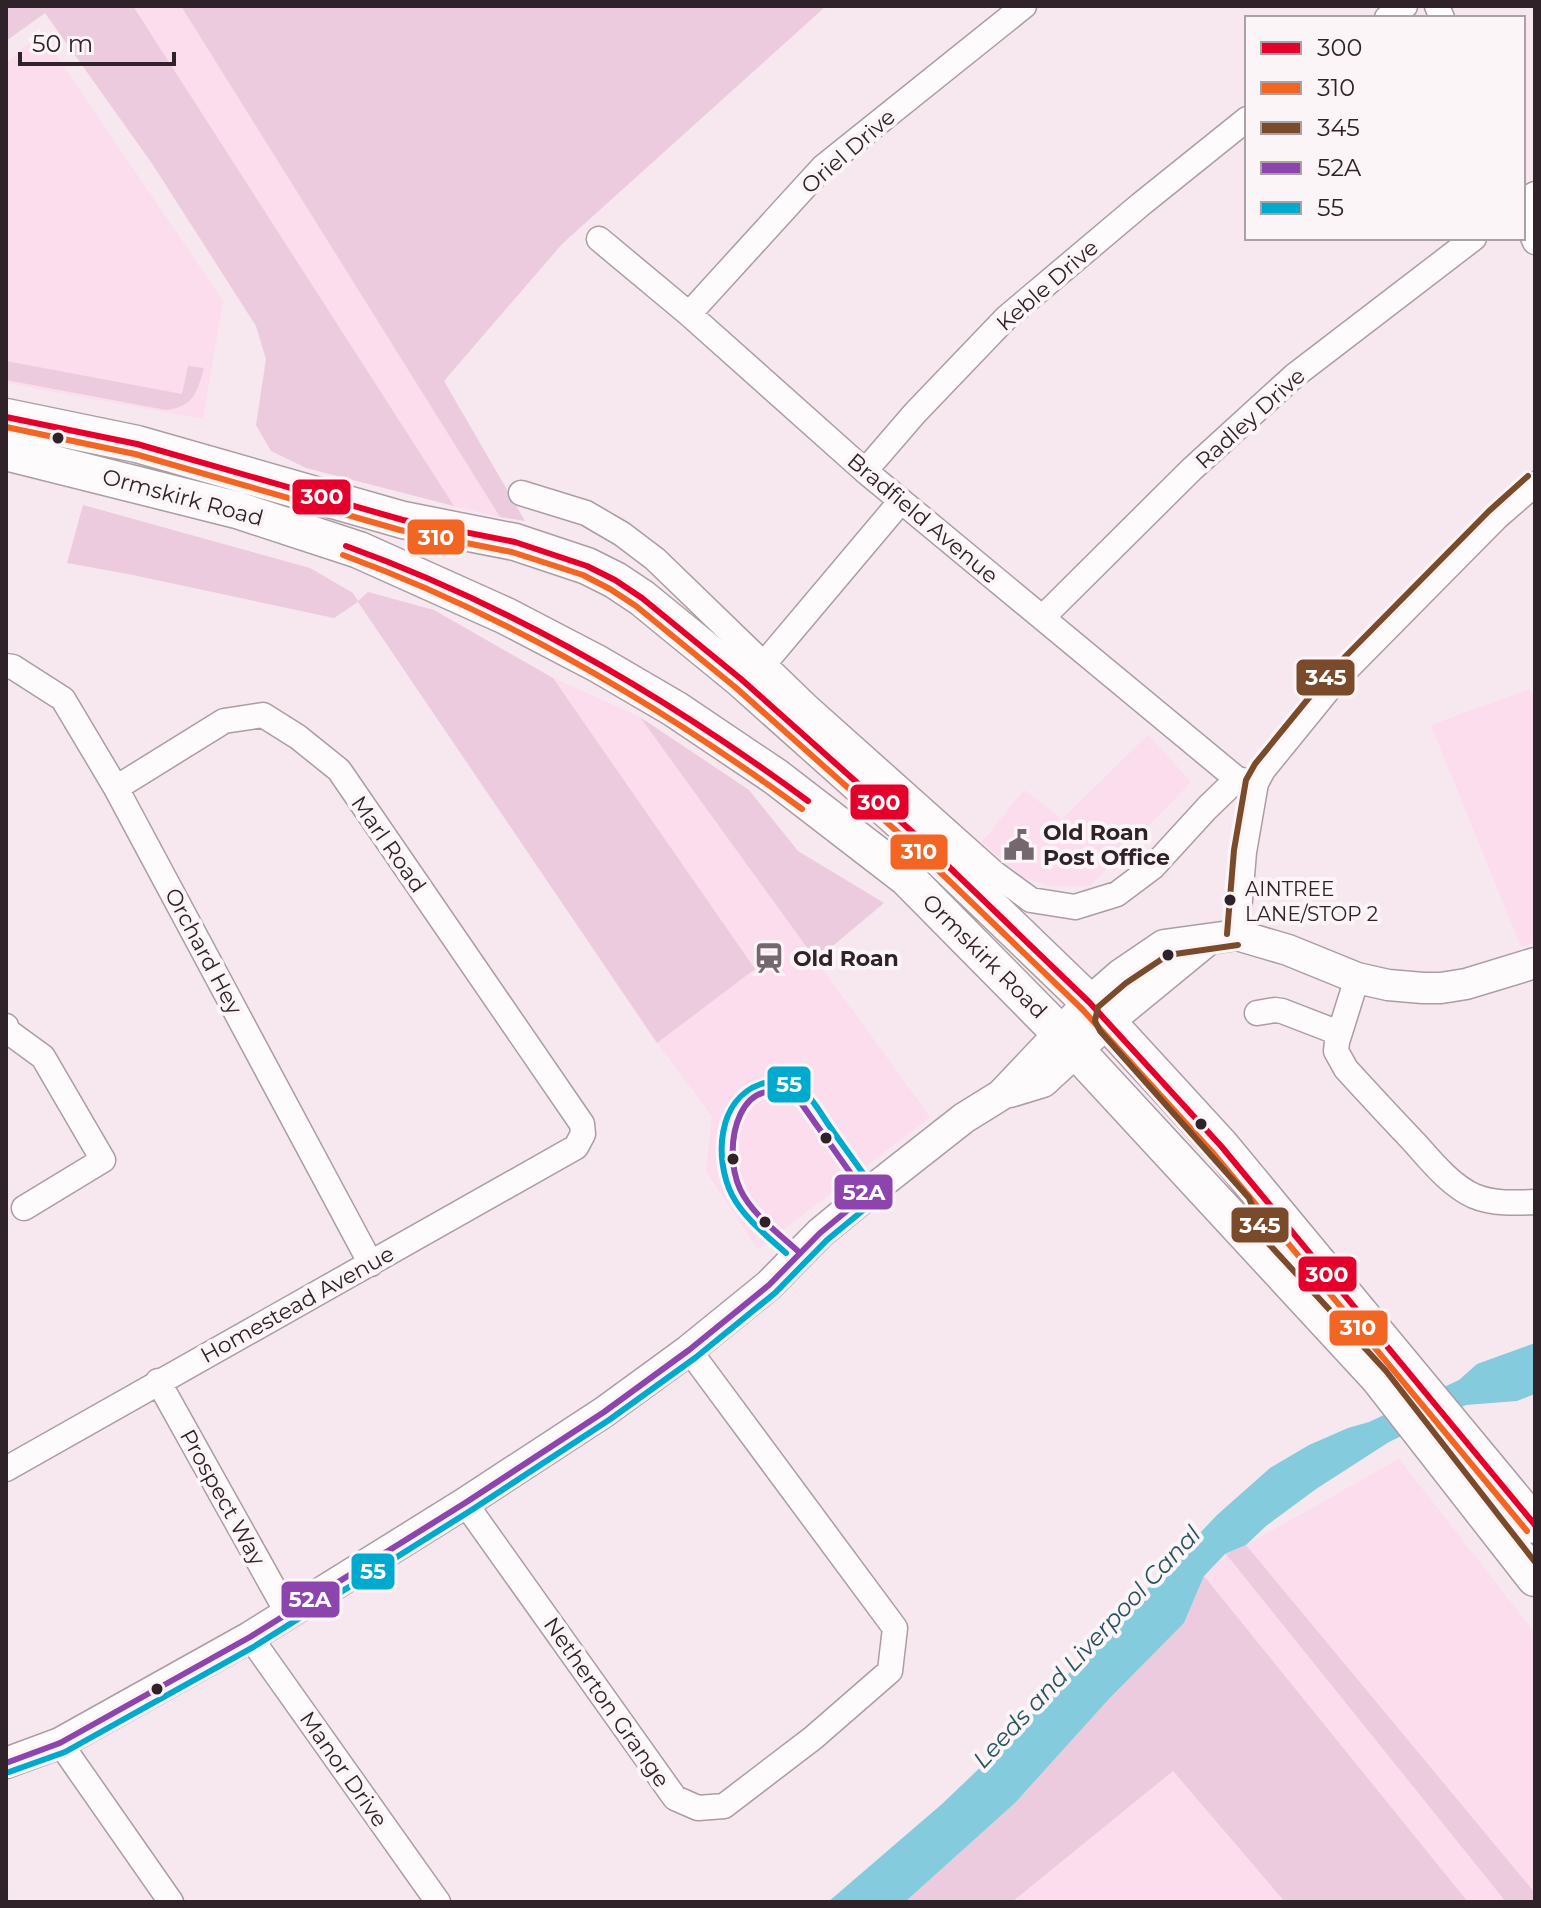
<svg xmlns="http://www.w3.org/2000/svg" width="1541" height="1908" font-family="Montserrat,sans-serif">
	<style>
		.built { fill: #fbdded }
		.green { fill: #edcbde }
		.water { fill: #84ccdd }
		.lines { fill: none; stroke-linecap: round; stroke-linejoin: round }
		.minor-casing { stroke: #aa9da4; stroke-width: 27 }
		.major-casing { stroke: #aa9da4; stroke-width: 33 }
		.highway-casing { stroke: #aa9da4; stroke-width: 39 }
		.minor { stroke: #fefbfd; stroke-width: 24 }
		.major { stroke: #fefbfd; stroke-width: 30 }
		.highway { stroke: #fefbfd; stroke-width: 36 }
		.bus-1-casing { stroke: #fcf5f8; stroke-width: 12 }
		.bus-2-casing { stroke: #fcf5f8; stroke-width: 12 }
		.bus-3-casing { stroke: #fcf5f8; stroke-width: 12 }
		.bus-4-casing { stroke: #fcf5f8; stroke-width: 12 }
		.bus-5-casing { stroke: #fcf5f8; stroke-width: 12 }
		.bus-1 { stroke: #e4002b; stroke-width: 6 }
		.bus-2 { stroke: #f26522; stroke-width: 6 }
		.bus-3 { stroke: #7a4b2a; stroke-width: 6 }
		.bus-4 { stroke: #8e44ad; stroke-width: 6 }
		.bus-5 { stroke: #00a9ce; stroke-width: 6 }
		.bus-dot { fill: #2f2229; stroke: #fcf5f8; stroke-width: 3 }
		.labels { text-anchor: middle; stroke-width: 8; stroke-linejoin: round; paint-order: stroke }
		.bus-label { font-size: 20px; fill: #2f2229; stroke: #fcf5f8; text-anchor: start }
		.street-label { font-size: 22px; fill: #2f2229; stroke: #fcf5f8 }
		.poi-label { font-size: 22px; font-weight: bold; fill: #2f2229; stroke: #fcf5f8; text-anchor: start }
		.water-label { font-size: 24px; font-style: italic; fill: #25545d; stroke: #fcf5f8 }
		.line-badge { stroke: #fcf5f8; stroke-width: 3 }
		.badge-label { font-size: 22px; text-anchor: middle; font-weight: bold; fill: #fff }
	</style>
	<rect width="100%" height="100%" fill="#f7e7ef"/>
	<path class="built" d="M133 6H181L500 517 454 506Z
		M41 33 223 301 203 419 6 383V63Z
		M553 678 640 717 930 1117 758 1249 706 1171 712 1116 657 1043 754 969Z
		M1530 689 1535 699V942L1521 947 1431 725Z
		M1148 735 1191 782 1090 886H1049L1020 876 982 842 1024 790 1062 819Z
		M1399 1459 1535 1633V1893L1246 1545Z
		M1226 1554 1506 1902H1468L1204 1576Z
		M1173 1771 1285 1902H1012Z"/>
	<path class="green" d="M6 6H133L454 506 306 468 271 451 256 425 266 359 256 326 153 165 45 13 6 41Z
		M181 6H826L562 244 444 381 525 521 500 517Z
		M6 361 182 394 188 366 204 368C197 393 193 407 166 410L6 380Z
		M83 505 310 568 353 593 358 601 368 592 434 610 553 678 755 969 657 1043 358 602 334 618 128 574 67 563Z
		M640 717 749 790 798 851 884 903 816 960Z
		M1246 1545 1535 1893V1902H1506L1226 1554Z
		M1204 1576 1468 1902H1285L1173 1771 1012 1902H905L1015 1803 1108 1700 1184 1623Z"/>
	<path class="water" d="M1535 1343V1394L1517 1401 1466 1405 1389 1442 1316 1489 1266 1526 1246 1545 1225 1554 1204 1576 1184 1623 1108 1700 1015 1803 905 1902H828L942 1804 1009 1740 1097 1642 1217 1515 1270 1468 1309 1445 1348 1428 1369 1422 1459 1380 1477 1364Z"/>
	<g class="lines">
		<defs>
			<path id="minor" d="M1437 6 1442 18
				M1387 18 1405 6
				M1523 201 1535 194
				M1523 215 1535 242
				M599 239 689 314 865 471 1237 779 1256 783
				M689 314 823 167 1024 6
				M865 471 915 413 1006 318 1140 205 1247 119
				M521 493 586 513 622 534 655 559 806 705 994 873 1031 900 1075 907 1117 894 1153 867 1207 808 1237 779
				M1043 617 1192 469 1294 376 1474 238
				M763 665 901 501
				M6 666 13 667 63 699 116 788 371 1264
				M1237 935 1244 852 1256 783 1263 770 1337 679 1496 518 1535 484
				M1357 978 1337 1042 1336 1051 1346 1069C1368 1093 1391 1118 1414 1142 1431 1161 1450 1185 1474 1196 1493 1204 1515 1203 1535 1202
				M1257 1013 1275 1010 1282 1011 1339 1033
				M6 1026V1030L43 1057 103 1160 24 1208
				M158 1381 288 1614
				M6 1469 576 1147 583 1134 582 1124 339 770 298 737 263 715 224 721 116 788
				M465 1503 675 1798 698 1808 724 1806 813 1738 890 1671 895 1628 689 1350
				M250 1637 438 1902
				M60 1743 171 1902"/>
			<path id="major" d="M1010 1092 1043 1082 1108 1022 1208 940
				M6 1763 60 1743 250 1637 465 1503 604 1412 689 1350 769 1285 820 1233 866 1195 964 1118 1001 1095 1089 1002 1120 975 1164 945 1237 935 1288 950 1357 978 1388 985 1423 988H1441L1466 984 1535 963"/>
			<path id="highway" d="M6 417 137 444 403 520 515 542 587 566 615 580 642 598 741 679 918 837 1089 1002 1221 1146 1535 1525
				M6 452 237 510 359 550 506 616 598 664 675 709 776 777 907 878 1060 1033 1378 1377 1535 1578"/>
		</defs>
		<use href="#minor" class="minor-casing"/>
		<use href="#major" class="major-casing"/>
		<use href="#highway" class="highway-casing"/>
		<use href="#minor" class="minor"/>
		<use href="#major" class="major"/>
		<use href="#highway" class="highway"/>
		<defs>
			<path id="bus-1" d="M6 417 137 444 403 520 515 542 587 566 615 580 642 598 741 679 918 837 1089 1002 1221 1146 1535 1525
				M346 546C512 606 667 697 808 801"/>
			<path id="bus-2" d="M6 427 135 454 400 530 512 552 583 575 610 589 636 606 735 687 911 844 1082 1009 1213 1153 1527 1531
				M343 555C507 615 661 706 802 809"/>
			<path id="bus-3" d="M1227 934 1234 850 1246 780 1255 764 1330 672 1489 511 1528 476
				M1238 945 1168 955 1126 983 1098 1007 1095 1021 1100 1031 1249 1198 1267 1242 1386 1371 1535 1562"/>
			<path id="bus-4" d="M6 1763 60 1743 250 1637 465 1503 604 1412 689 1350 769 1285 820 1233 866 1195 801 1103C741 1061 720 1146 740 1189 752 1215 780 1234 800 1253"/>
			<path id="bus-5" d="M9 1772 65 1752 255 1646 470 1511 609 1420 695 1358 775 1293 827 1240 873 1202 876 1196 874 1189C859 1167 843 1146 828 1124 821 1114 815 1102 806 1094 794 1084 776 1079 761 1084 717 1099 714 1159 732 1195 744 1218 767 1236 786 1253"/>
		</defs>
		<use href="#bus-1" class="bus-1-casing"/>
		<use href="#bus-2" class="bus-2-casing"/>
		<use href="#bus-3" class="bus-3-casing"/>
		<use href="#bus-4" class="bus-4-casing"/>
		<use href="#bus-5" class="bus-5-casing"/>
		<use href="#bus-1" class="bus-1"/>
		<use href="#bus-2" class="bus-2"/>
		<use href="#bus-3" class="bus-3"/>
		<use href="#bus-4" class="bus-4"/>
		<use href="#bus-5" class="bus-5"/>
	</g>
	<defs>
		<symbol id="civic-bare" viewBox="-9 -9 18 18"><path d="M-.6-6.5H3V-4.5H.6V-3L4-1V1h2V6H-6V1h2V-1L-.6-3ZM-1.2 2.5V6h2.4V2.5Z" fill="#75676e" stroke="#fcf5f8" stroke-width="2.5" paint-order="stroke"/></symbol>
		<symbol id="station-bare" viewBox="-9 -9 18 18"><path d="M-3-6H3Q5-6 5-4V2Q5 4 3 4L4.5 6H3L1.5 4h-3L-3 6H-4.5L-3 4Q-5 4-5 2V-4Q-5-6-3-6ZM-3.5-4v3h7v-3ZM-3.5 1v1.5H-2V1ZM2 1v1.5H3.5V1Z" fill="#75676e" stroke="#fcf5f8" stroke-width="2.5" paint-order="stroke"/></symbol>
	</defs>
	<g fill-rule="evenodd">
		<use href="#civic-bare" x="997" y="823" width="44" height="44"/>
		<use href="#station-bare" x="747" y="936" width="44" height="44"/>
	</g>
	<g class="bus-dot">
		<circle cx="58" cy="438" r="7"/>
		<circle cx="1230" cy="900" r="7"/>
		<circle cx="1168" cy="955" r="7"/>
		<circle cx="1201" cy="1124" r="7"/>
		<circle cx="826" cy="1138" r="7"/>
		<circle cx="733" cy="1159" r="7"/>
		<circle cx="765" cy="1222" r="7"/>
		<circle cx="157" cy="1689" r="7"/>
	</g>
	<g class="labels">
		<g class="bus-label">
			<text x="1245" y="896">AINTREE<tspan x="1245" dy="25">LANE/STOP 2</tspan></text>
		</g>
		<g class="street-label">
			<text transform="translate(848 151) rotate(-41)" y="8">Oriel Drive</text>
			<text transform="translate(1047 285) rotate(-41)" y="8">Keble Drive</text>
			<text transform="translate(1250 418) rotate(-42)" y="8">Radley Drive</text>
			<text transform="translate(183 497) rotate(15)" y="8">Ormskirk Road</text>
			<text transform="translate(923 518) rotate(40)" y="8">Bradfield Avenue</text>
			<text transform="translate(389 844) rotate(55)" y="8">Marl Road</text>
			<text transform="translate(204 951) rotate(62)" y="8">Orchard Hey</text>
			<text transform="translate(985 956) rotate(45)" y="8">Ormskirk Road</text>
			<text transform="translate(297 1304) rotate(-29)" y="8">Homestead Avenue</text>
			<text transform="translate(223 1497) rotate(61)" y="8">Prospect Way</text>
			<text transform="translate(607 1702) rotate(55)" y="8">Netherton Grange</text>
			<text transform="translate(344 1769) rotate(55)" y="8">Manor Drive</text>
		</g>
		<g class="poi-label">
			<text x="1043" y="840">Old Roan<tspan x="1043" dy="25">Post Office</tspan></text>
			<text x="793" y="966">Old Roan</text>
		</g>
		<g class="water-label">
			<text transform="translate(1087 1647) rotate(-47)" y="8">Leeds and Liverpool Canal</text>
		</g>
	</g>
	<g class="line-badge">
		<rect x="291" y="478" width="61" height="38" rx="8" fill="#e4002b"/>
		<rect x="406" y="518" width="60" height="38" rx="8" fill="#f26522"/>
		<rect x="1295" y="658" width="61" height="39" rx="8" fill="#7a4b2a"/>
		<rect x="849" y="783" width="61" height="38" rx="8" fill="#e4002b"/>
		<rect x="889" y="833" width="60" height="38" rx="8" fill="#f26522"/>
		<rect x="766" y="1065" width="46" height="39" rx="8" fill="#00a9ce"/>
		<rect x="833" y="1173" width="61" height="38" rx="8" fill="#8e44ad"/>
		<rect x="1230" y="1206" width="60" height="38" rx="8" fill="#7a4b2a"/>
		<rect x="1297" y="1255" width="61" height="38" rx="8" fill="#e4002b"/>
		<rect x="1328" y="1309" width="61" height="38" rx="8" fill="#f26522"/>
		<rect x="350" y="1552" width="46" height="39" rx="8" fill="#00a9ce"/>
		<rect x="280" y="1580" width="61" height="39" rx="8" fill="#8e44ad"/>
	</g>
	<g class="badge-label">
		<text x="322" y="504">300</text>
		<text x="436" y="545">310</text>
		<text x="1326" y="685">345</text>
		<text x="879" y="810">300</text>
		<text x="919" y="859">310</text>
		<text x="789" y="1092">55</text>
		<text x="864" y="1200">52A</text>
		<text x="1260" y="1233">345</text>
		<text x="1327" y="1282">300</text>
		<text x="1358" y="1335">310</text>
		<text x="373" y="1579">55</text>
		<text x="310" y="1607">52A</text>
	</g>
	<rect width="1541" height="1908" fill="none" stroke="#2f2229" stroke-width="16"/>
	<rect x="1245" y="16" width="280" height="224" fill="#fcf5f8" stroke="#aaa1a5" stroke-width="2"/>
	<rect x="1261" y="42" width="40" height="12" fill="#e4002b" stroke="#aaa1a5" stroke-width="2"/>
	<text x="1317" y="56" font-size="24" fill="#2f2229">300</text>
	<rect x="1261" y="82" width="40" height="12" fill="#f26522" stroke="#aaa1a5" stroke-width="2"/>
	<text x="1317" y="96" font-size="24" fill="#2f2229">310</text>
	<rect x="1261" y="122" width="40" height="12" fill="#7a4b2a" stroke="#aaa1a5" stroke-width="2"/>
	<text x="1317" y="136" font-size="24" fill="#2f2229">345</text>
	<rect x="1261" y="162" width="40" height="12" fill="#8e44ad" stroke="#aaa1a5" stroke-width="2"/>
	<text x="1317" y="176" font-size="24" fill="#2f2229">52A</text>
	<rect x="1261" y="202" width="40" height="12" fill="#00a9ce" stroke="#aaa1a5" stroke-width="2"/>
	<text x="1317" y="216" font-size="24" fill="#2f2229">55</text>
	<path d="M20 52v12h154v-12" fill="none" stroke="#2f2229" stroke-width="4"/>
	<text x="32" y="52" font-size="24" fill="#2f2229" stroke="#fcf5f8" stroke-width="6" paint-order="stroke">50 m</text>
</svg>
